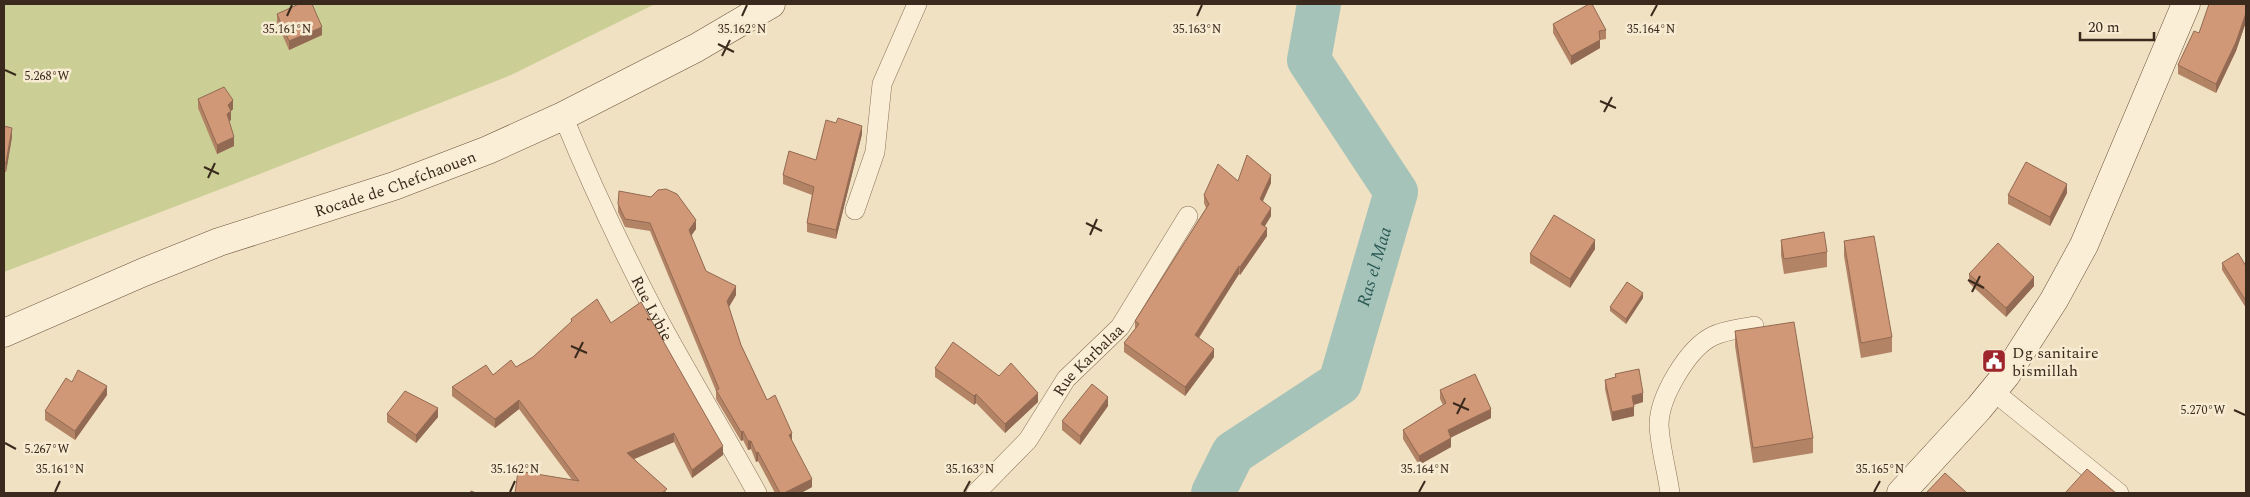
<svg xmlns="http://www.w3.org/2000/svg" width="2250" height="497" font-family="Spectral,serif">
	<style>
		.green { fill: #cbcf96 }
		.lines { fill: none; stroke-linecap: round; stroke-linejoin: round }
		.river { stroke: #a5c3b9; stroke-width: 44 }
		.street-casing { stroke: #8b7158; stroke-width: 20 }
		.secondary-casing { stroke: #6d523c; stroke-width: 29 }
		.street { stroke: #faeed6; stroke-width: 19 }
		.secondary { stroke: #faeed6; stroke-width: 28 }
		.wall { fill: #b38365 }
		.shaded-wall { fill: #926a53 }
		.building { fill: #d09876; stroke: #926a53 }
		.ticks { fill: none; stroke: #3a2a1d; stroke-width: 2 }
		.labels { text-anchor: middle; stroke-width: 5; stroke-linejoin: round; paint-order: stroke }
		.street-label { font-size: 16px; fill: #3a2a1d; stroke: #f7ebd2 }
		.poi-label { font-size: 16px; fill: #3a2a1d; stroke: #f7ebd2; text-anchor: start }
		.water-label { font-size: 18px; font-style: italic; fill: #2c5b56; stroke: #f7ebd2 }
		.ticks-label { font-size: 12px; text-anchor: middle; fill: #3a2a1d; stroke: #f7ebd2; stroke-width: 5; stroke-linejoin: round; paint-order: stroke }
	</style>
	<rect width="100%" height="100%" fill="#f0e1c2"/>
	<path class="green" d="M4 4H655L511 75 234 184 4 272Z"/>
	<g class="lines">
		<path class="river" id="s1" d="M1213 493 1233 453 1340 383 1396 192 1309 60 1319 4"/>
		<defs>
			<g id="street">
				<path id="s2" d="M563 116C591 184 622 250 656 315 688 375 724 433 757 493"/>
				<path d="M855 210 875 152 882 84 917 4"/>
				<path d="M1993 391 2119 493"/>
				<path id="s3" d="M976 493 1028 440 1066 379 1120 327 1188 216"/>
				<path d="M1670 493C1667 471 1660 447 1659 425 1659 397 1688 348 1713 336 1726 330 1740 329 1754 326"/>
			</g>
			<g id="secondary">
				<path id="s4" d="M4 333 144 272 219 242 394 186 488 150 563 116 696 48 771 4"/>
				<path d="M1901 493 1979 408 2006 375 2054 300 2084 245 2186 4"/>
			</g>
		</defs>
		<use href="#street" class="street-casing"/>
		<use href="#secondary" class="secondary-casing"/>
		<use href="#street" class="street"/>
		<use href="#secondary" class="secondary"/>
	</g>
	<path class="wall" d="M2246 4V22L2236 51 2216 93 2178 74V65L2199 33Z
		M277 14 322 35 289 50 277 23Z
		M1553 24 1606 30V39L1600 40V48L1571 65 1553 33Z
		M198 99 233 109 231 111V120L229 121 234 146 217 154 198 108Z
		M4 126 12 137 6 172H4Z
		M862 134 836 239 807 232V223L812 195 783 184V175L816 160Z
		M1271 183 1263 201 1271 216 1265 226 1267 236 1240 275 1239 274 1199 338 1214 357 1185 396 1124 352V343L1135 329V321L1206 208 1204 203V195Z
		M2067 193 2050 226 2008 204V195Z
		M618 204 696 229 691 235 706 271 736 295 729 307 741 345 767 400 792 442 812 487 801 493H775L758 461 756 462 751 449 748 450 743 440 741 441 716 399V391L650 231 625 227 618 212Z
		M1781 240 1827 252V267L1784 274 1781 255Z
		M1844 241 1892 337V352L1861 358 1844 256Z
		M1595 249 1570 288 1530 263V254Z
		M2222 263 2246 266V308L2222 270Z
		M1969 274 2034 286 2006 317 1969 283Z
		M1643 298 1626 324 1610 311V307Z
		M571 319 611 323 723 455 692 478 674 442 634 459 667 493 572 480 519 409 495 428 452 396V387L516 367 533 357 571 323Z
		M1735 331 1813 438V453L1753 463 1735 346Z
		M935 368 999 376 1038 402 1005 433 976 403 974 405 935 377Z
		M1615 374 1643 402 1634 405V416L1612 421 1605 389V380L1615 377Z
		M1440 390 1491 418 1451 437V447L1419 465 1403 439V430L1443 405 1440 399Z
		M107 395 75 440 45 420V411Z
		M1108 406 1080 445 1062 430V421Z
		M387 414 438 417 416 443 387 422Z"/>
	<path class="shaded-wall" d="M2246 13V22L2236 51 2216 93V84Z
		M322 27V35L289 50V41Z
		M1600 40V48L1571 65V56Z
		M233 100V109L231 111V120L227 123 228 105Z
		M862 126V134L836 239V230Z
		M12 128V137L6 172V163Z
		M234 137V146L217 154V145Z
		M1271 175V183L1260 207V199Z
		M2067 184V193L2050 226V217Z
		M1271 208V216L1261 232V224Z
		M696 220V229L689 239V230Z
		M1267 228V236L1240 275V267Z
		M1595 240V249L1570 288V279Z
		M1239 266V274L1195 343V335Z
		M2034 277V286L2006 317V308Z
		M736 286V295L727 310V301Z
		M1643 293V298L1626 324V319Z
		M1214 349V357L1185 396V387Z
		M107 386V395L75 440V431Z
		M1038 393V402L1005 433V424Z
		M1643 393V402L1632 405V396Z
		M976 394V403L974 405V396Z
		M1108 397V406L1080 445V436Z
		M519 400V409L495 428V419Z
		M1634 407V416L1612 421V412Z
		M438 408V417L416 443V435Z
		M1491 409V418L1448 439V430Z
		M743 431V440L741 441V432Z
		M674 433V442L627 462V453Z
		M792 433V442L789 435Z
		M1451 438V447L1419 465V456Z
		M748 441H751V449L748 450Z
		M723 446V455L692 478V470Z
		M758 452V461L756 462V453Z
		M812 479V487L801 493H784Z"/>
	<path class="building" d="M299 4H312L322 27 289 41 277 14Z
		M1589 4H1592L1606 30 1599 31 1600 40 1571 56 1553 24Z
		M2209 4H2246V13L2236 42 2216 84 2178 65 2194 31 2199 33Z
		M224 87 233 100 228 105 231 111 227 114 234 137 217 145 198 99Z
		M838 118 862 126 836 230 807 223 814 187 783 175 789 151 816 160 826 120 836 123Z
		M4 126 12 128 6 163H4Z
		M1247 155 1271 175 1260 199 1271 208 1261 224 1267 228 1240 267 1239 266 1195 335 1214 349 1185 387 1124 343 1139 324 1135 321 1209 204 1204 195 1218 164 1238 181Z
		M2026 162 2067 184 2050 217 2008 195Z
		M666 189 677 194 696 220 689 230 706 271 736 286 727 301 741 345 767 400 775 395 792 433 789 435 812 479 784 493H780L758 452 756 453 751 441H748L743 431 741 432 716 390 719 389 650 223 625 219 618 204 619 191 651 197 658 190Z
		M1554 215 1595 240 1570 279 1530 254Z
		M1824 232 1827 252 1784 259 1781 240Z
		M1874 236 1892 337 1861 343 1844 241Z
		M1998 243 2034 277 2006 308 1969 274Z
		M2238 253 2246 266V301L2222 263Z
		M1627 282 1643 293 1626 319 1610 307Z
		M597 299 611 323 641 302 723 446 692 470 674 433 627 453 667 489 662 493H515L518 471 579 481 519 400 495 419 452 387 486 365 493 375 511 360 516 367 533 357 572 321 571 319Z
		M1794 322 1813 438 1753 448 1735 331Z
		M953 342 999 376 1011 363 1038 393 1005 424 976 394 974 396 935 368Z
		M1639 369 1643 393 1632 396 1634 407 1612 412 1605 380 1616 377 1615 374Z
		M78 370 107 386 75 431 45 411 66 378 72 382Z
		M1475 374 1491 409 1448 430 1451 438 1419 456 1403 430 1446 403 1440 390Z
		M1092 384 1108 397 1080 436 1062 421Z
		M405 391 438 408 416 435 387 414Z
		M2087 469 2116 493H2065Z
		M1945 473 1967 493H1926Z
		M471 491 476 493H470Z"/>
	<path class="ticks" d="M287 16 292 5M742 16 747 5M1197 16 1202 5M1651 16 1657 5M718 44 734 52M722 56 730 40M5 70 16 75M1600 101 1616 108M1604 112 1612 97M204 167 219 174M208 178 215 163M1086 223 1102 231M1090 235 1097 219M1968 280 1984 288M1972 292 1980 276M571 346 587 353M575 358 583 342M1453 403 1469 410M2234 410 2245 415M1457 414 1465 398M5 443 16 449M55 492 60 481M510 492 515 481M964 492 970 481M1419 492 1425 481M1874 492 1880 481"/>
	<defs>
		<symbol id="civic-square" viewBox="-11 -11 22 22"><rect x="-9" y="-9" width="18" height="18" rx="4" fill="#9d252b" stroke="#f7ebd2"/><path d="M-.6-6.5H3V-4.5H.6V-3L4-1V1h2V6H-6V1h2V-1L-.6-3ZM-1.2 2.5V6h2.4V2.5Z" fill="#fff"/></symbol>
	</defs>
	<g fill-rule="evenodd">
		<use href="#civic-square" x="1980" y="347" width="28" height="28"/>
	</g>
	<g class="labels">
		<g class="street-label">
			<text dy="6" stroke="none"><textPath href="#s4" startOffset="419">Rocade de Chefchaouen</textPath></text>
			<text dy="6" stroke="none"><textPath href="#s2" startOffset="212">Rue Lybie</textPath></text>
			<text dy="6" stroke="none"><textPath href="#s3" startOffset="175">Rue Karbalaa</textPath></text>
		</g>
		<g class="poi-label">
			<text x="2012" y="358">Dg sanitaire<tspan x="2012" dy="18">bismillah</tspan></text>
		</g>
		<g class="water-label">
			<text dy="6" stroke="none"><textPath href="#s1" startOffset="294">Ras el Maa</textPath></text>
		</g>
	</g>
	<g class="ticks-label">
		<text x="1197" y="33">35.163°N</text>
		<text x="287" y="33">35.161°N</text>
		<text x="742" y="33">35.162°N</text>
		<text x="1651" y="33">35.164°N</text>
		<text x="47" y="80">5.268°W</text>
		<text x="2203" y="414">5.270°W</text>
		<text x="47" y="453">5.267°W</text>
		<text x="60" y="473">35.161°N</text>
		<text x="515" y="473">35.162°N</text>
		<text x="970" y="473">35.163°N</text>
		<text x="1425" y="473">35.164°N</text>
		<text x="1880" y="473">35.165°N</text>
	</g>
	<rect width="2250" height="497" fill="none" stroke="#3a2a1d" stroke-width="10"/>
	<path d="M2080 32v8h74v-8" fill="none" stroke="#3a2a1d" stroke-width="2.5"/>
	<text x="2088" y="32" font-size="15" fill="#3a2a1d" stroke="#f7ebd2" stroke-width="4" paint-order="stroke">20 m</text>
</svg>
